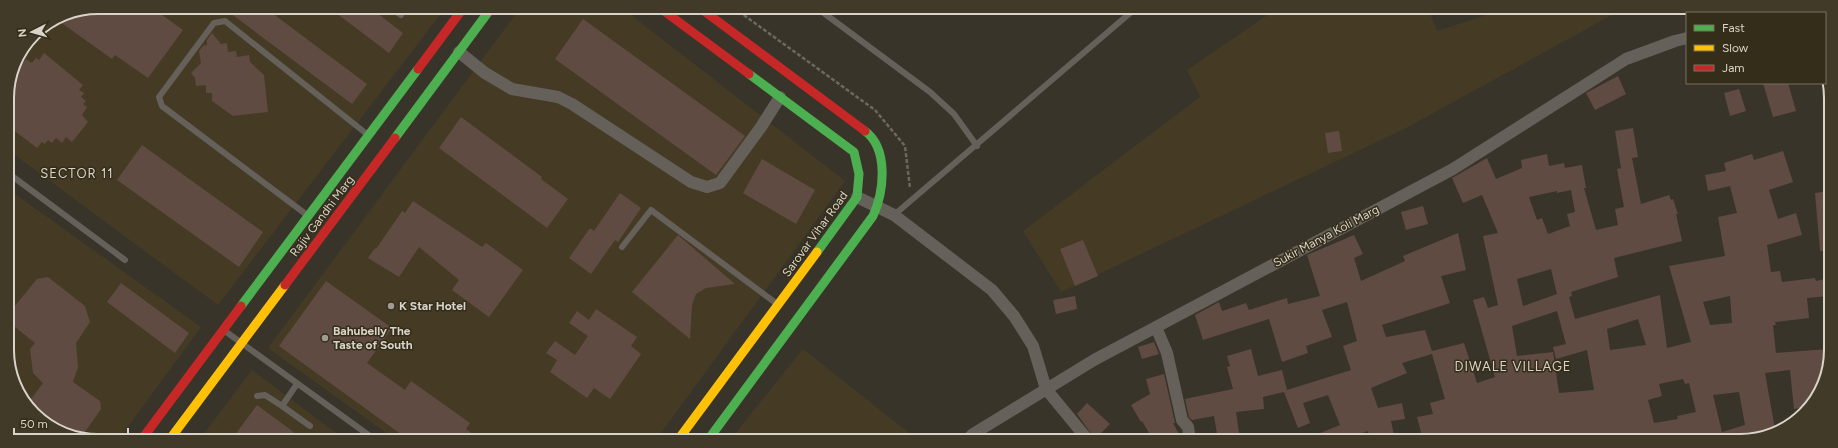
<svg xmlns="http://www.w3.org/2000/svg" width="1838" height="448" font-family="Figtree,sans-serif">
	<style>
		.built { fill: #453b24 }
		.building { fill: #5f4b41; fill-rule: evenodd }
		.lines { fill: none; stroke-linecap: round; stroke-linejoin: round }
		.path { stroke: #6b6860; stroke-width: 2.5; stroke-dasharray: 4 2; stroke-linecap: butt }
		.lane { stroke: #65615a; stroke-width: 6 }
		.street { stroke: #65615a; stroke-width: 12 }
		.fast { stroke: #4caf50; stroke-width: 9 }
		.slow { stroke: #ffc107; stroke-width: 9 }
		.jam { stroke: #c62828; stroke-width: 9 }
		.poi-dot { fill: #a19c91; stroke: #342d1a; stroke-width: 1.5 }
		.labels { text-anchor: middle; stroke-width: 3; stroke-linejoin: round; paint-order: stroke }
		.street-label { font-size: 12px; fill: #d9d4c9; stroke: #342d1a }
		.poi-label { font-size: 12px; font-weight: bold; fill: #d9d4c9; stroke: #342d1a; text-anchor: start }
		.neighbourhood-label { font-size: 13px; letter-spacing: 1px; fill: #d9d4c9; stroke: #342d1a }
		.rim { fill: none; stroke: #d9d4c9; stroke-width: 2 }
	</style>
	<rect width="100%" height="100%" fill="#39342a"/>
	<path class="built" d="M98 7H446L218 305 8 150 7 92 14 63 34 33 63 14Z
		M521 7 622 8 845 181 656 440H396L268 348Z
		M1278 8H1428L1437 31 1505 9H1623L1406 128 1061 292 1023 231 1200 97 1187 70Z
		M8 189 201 327 119 439H80L34 415 9 368Z
		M803 349 918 440H730Z
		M252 370 344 439H200Z"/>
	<path class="building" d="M98 7H151L183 30 148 78 115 55 112 59 56 19 63 14Z
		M222 7H264L367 84 352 104Z
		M328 7H369L403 33 389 53Z
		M583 19 745 136 716 175 555 59Z
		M212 33 221 44 227 43 228 52 236 51 237 57 249 55 250 62 264 75 268 112 233 116 212 101V93H206V85L196 86 195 78 191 73 201 63 199 51 203 46 207 45V40Z
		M44 53 83 85 79 90 84 93 81 97 86 101 83 104 87 107 82 115 88 122 72 142 66 137 62 143 56 138 52 143 48 140 45 144 42 142 37 148 7 125V92L14 63 17 59 22 64 26 59 32 63 36 58 39 60Z
		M1618 76 1626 94 1595 110 1586 93Z
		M1763 83H1788L1796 111 1773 117Z
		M1739 89 1746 111 1730 116 1724 93Z
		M461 117 542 177 541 179 568 199 547 228 439 148Z
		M1633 128 1638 157 1632 158 1641 204 1669 195 1671 200 1673 199 1678 214H1676L1682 241 1614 258 1618 277 1571 292 1572 296 1569 297 1575 319 1660 295 1667 348 1691 342 1669 266 1725 256 1718 217 1737 213 1730 186 1708 191 1705 175 1726 171 1724 163 1752 154 1754 160 1783 151 1793 182 1769 190 1778 219 1796 213 1802 235 1767 245 1771 272 1780 271 1782 282 1815 278 1816 281 1829 278V296L1807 298 1809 318 1775 322 1776 325H1773L1776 353 1829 349V368L1806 407 1794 409 1790 370 1765 373 1775 429 1746 441H1702L1701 436 1682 440 1681 438 1659 441H1601L1600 437 1577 441 1423 440 1417 417 1433 414 1430 403 1445 399 1432 354 1402 363 1407 373 1371 388 1378 408 1402 403 1405 419 1391 421 1395 440H1370L1368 431 1343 440H1303L1340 425 1328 395 1303 403 1310 423 1298 428 1284 392 1263 397 1264 409 1236 412 1240 440H1218L1214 416 1192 420 1189 417 1185 399 1233 389 1227 367 1230 366 1227 356 1251 349 1258 376 1282 370 1287 390 1351 370 1343 346 1357 341 1347 302 1322 310 1332 337 1306 346 1308 353 1282 362 1269 319 1203 340 1195 315 1219 302 1222 311 1246 303 1249 310 1287 298 1288 304 1320 296 1307 255 1354 235 1363 254 1354 258 1361 281 1405 261 1403 256 1458 233 1466 270 1441 276 1450 303 1382 325 1386 337 1425 330 1432 351 1464 343 1477 383 1495 377 1473 300 1484 297 1488 308 1498 305 1483 236 1498 233 1482 195 1463 203 1452 178 1487 158 1496 179 1522 168 1521 160 1547 154 1549 166 1564 163 1565 168 1582 165 1586 188H1584L1596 230 1618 225 1615 209 1624 207 1617 169 1621 168 1615 131ZM1571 190 1575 212 1567 214 1570 226 1548 234 1542 218 1537 220 1529 197 1557 191V193ZM1551 269 1557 294 1523 306 1517 279ZM1730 296 1732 323 1710 325 1703 302ZM1557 311 1566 344 1553 347 1556 359 1587 350 1594 390 1559 393 1553 352 1517 356 1512 326ZM1638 319 1646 345 1610 350 1607 329ZM1683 379 1685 384 1689 383 1696 412 1677 416 1678 419 1654 423 1648 400 1662 396 1659 384ZM1739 392 1745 425 1722 432 1713 395Z
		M1339 131 1342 151 1328 153 1325 133Z
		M142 145 263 232 239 267 117 180Z
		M762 159 815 190 796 224 743 193Z
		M1829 191V251H1820L1815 193Z
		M620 193 641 208 618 242 615 240 591 274 569 258 590 228 594 231Z
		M413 201 482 247 486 243 523 270 489 317 452 290 459 280 419 247 399 277 368 258 375 248 376 249 402 211 405 213Z
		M1423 206 1428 224 1406 230 1401 212Z
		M678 235 735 284 706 288 696 294 692 305 690 339 632 292Z
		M1083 240 1098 276 1075 286 1060 249Z
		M48 277 85 306 90 322 76 343 78 367 73 382 100 401 101 409 80 439 34 415 28 403 43 383 33 373 30 349 35 343 10 323 9 313 37 279Z
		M326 281 392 328 367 363 405 390 411 381 470 423 466 429 481 440H409L279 346Z
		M121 283 189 333 175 353 107 302Z
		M1075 296 1077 309 1056 314 1053 300Z
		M596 309 637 337 631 346 641 354 610 399 594 388 587 398 550 372 557 360 546 353 555 341 575 355 588 336 569 323 577 311 589 320Z
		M1154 342 1159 354 1142 359 1138 347Z
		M1164 374 1175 423H1173L1182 440H1153L1142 421 1141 422 1131 405 1150 394 1146 379Z
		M1087 403 1110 424 1095 439 1077 414Z
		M257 405 303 439H232Z"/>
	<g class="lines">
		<path class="path" d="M734 8 875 110 905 146 910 188"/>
		<path class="lane" d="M389 7 401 15
			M817 8 930 92 954 114 977 146
			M8 173 125 260
			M307 215 162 106 159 97 214 23 225 21 368 135
			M894 215 1136 8
			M622 247 651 210 777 304
			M225 331 374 439
			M257 396 265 395 282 406 297 384
			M282 406 310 426"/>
		<path class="street" d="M459 52 485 73 512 89 558 97 572 104 691 182 707 187 720 183 761 127 780 97
			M857 197 894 215 992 290 1014 316 1033 346 1046 389 1088 440
			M1156 327 1167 353 1182 420 1188 427 1190 440
			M967 440 973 434 1094 360 1453 169 1626 59 1675 41 1687 38"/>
		<path class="fast" d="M749 74 854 152 859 174 857 197 817 252
			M395 138 492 7
			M241 306 418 69
			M708 440 873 216C884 192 889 149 865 131"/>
		<path class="slow" d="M170 439 285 285
			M678 440 817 252"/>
		<path class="jam" d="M660 8 749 74
			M700 8 865 131
			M418 69 464 7
			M285 285 395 138
			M142 439 241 306"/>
	</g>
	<g class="poi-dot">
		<circle cx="391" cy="306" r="4"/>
		<circle cx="325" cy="338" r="4"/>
	</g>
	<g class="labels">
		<g class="street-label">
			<text transform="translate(322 216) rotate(-53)" y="4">Rajiv Gandhi Marg</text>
			<text transform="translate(815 234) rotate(-54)" y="4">Sarovar Vihar Road</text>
			<text transform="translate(1326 236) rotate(-28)" y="4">Sukir Manya Koli Marg</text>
		</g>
		<g class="poi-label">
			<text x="399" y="310">K Star Hotel</text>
			<text x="333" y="335">Bahubelly The<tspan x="333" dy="14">Taste of South</tspan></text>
		</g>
		<g class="neighbourhood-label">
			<text x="77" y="178">SECTOR 11</text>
			<text x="1513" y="371">DIWALE VILLAGE</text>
		</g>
	</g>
	<path d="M0 0H1838V448H0ZM98 14H1740A84 84 0 0 1 1824 98V350A84 84 0 0 1 1740 434H98A84 84 0 0 1 14 350V98A84 84 0 0 1 98 14Z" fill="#413a28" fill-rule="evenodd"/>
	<path class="rim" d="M98 14H1740A84 84 0 0 1 1824 98V350A84 84 0 0 1 1740 434H98A84 84 0 0 1 14 350V98A84 84 0 0 1 98 14Z"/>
	<rect x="1686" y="12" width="140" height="72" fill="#342d1a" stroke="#767060"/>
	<rect x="1694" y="25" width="20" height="6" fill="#4caf50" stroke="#767060"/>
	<text x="1722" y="32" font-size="12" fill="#d9d4c9">Fast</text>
	<rect x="1694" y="45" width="20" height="6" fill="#ffc107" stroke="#767060"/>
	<text x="1722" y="52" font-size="12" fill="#d9d4c9">Slow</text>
	<rect x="1694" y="65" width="20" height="6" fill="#c62828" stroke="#767060"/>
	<text x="1722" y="72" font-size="12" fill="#d9d4c9">Jam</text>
	<g transform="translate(32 32) rotate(264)" stroke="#342d1a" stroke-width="3" paint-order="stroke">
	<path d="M0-3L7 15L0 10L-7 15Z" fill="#d9d4c9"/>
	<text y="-6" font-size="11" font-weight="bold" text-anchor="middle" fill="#d9d4c9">N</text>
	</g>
	<path d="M14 428v6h114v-6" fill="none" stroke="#d9d4c9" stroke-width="2"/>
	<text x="20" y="428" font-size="12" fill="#d9d4c9" stroke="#342d1a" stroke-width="3" paint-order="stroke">50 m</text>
</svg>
